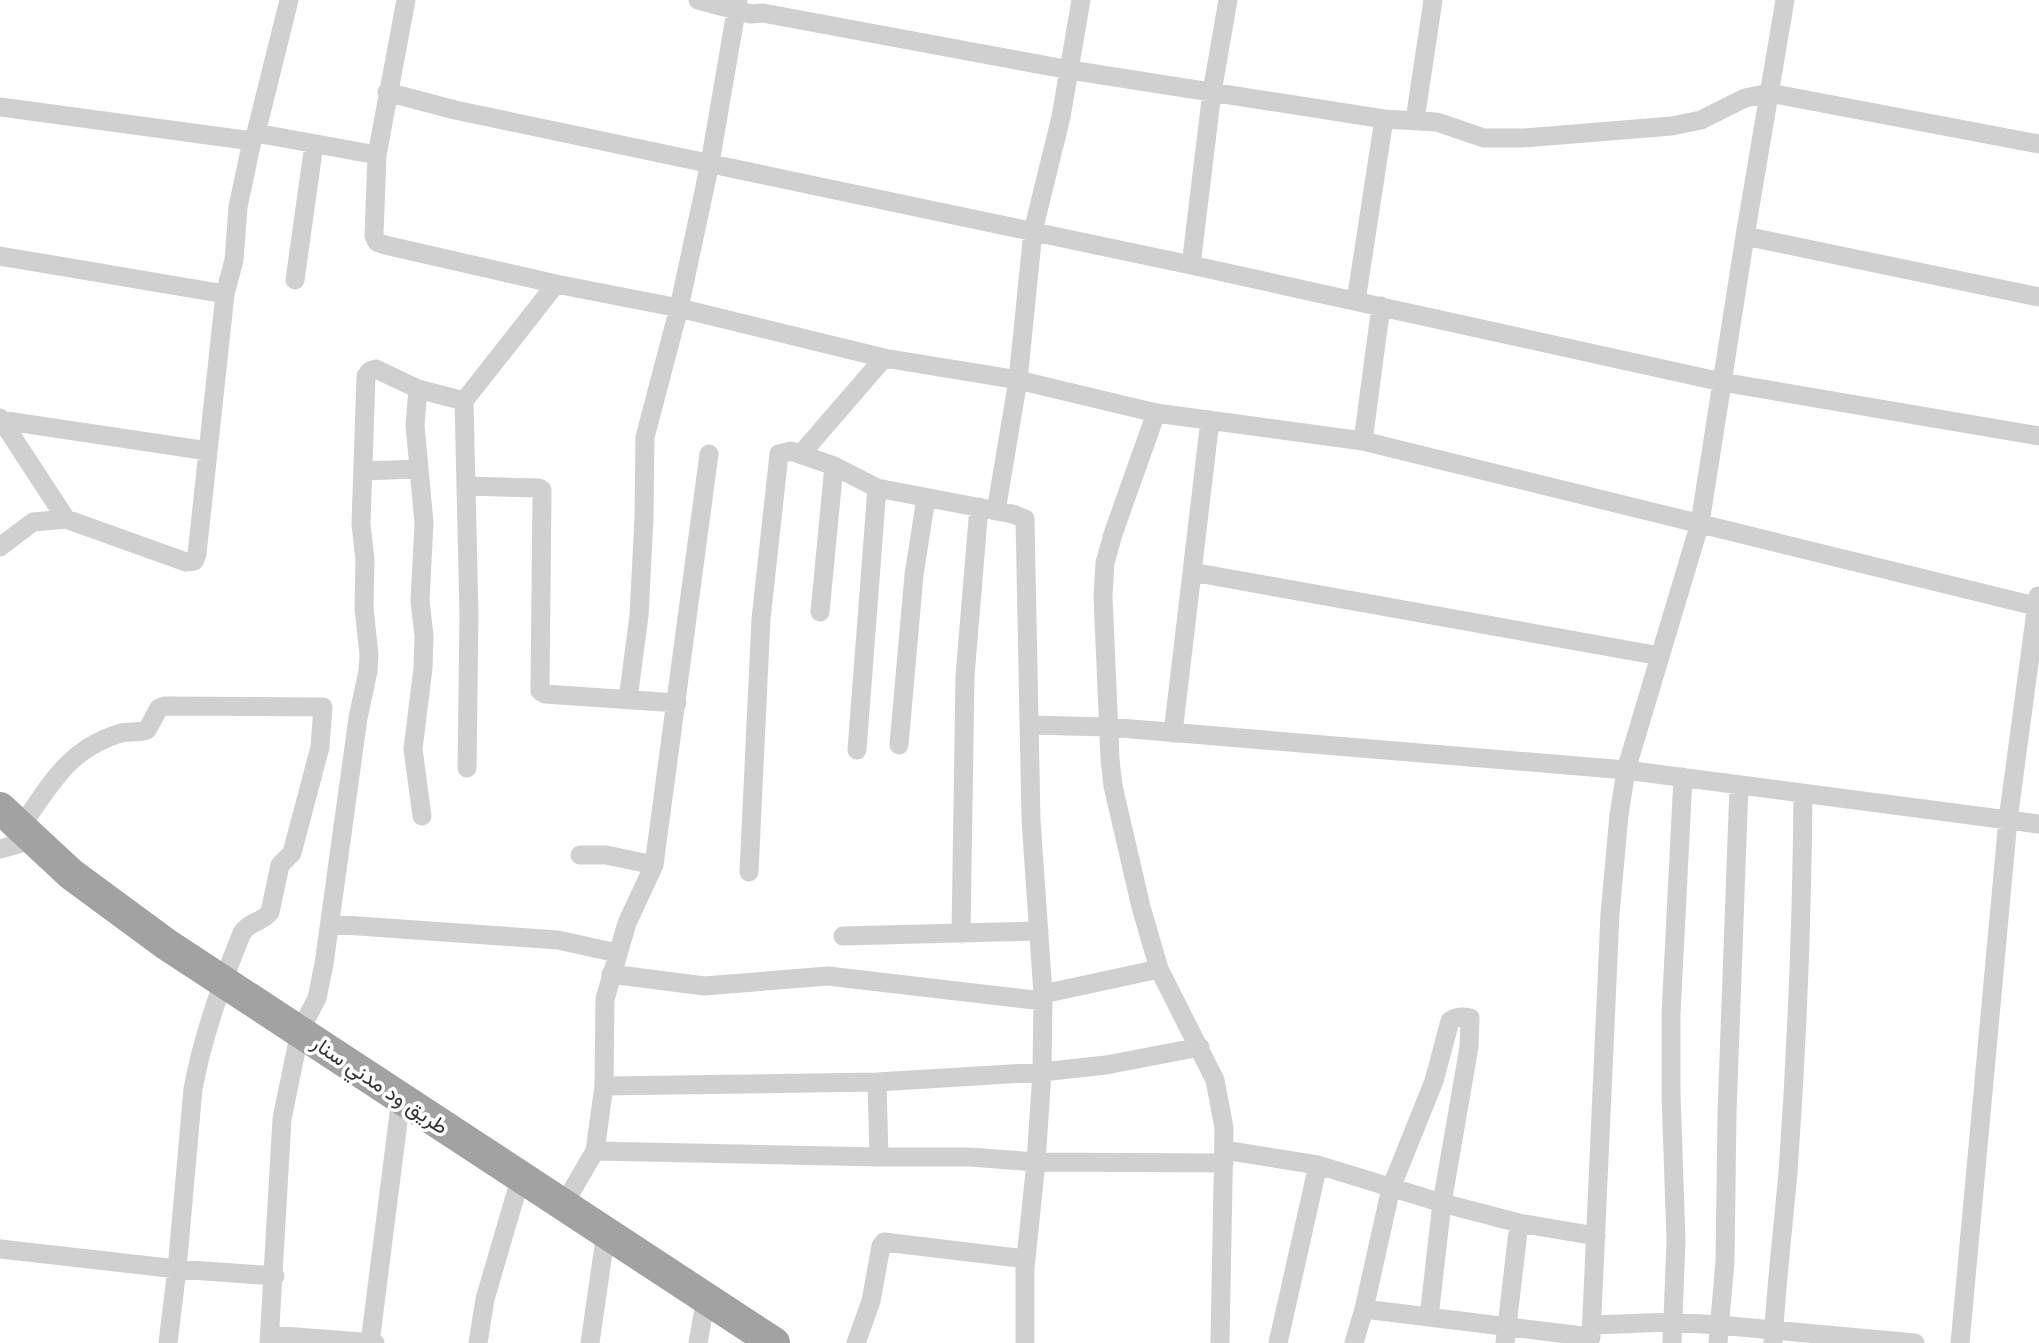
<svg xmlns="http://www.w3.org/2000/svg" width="2039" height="1343" font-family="'Fira Sans',Vazirmatn,sans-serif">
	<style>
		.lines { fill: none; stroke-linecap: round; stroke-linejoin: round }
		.minor { stroke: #d0d0d0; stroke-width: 19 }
		.trunk { stroke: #a2a2a2; stroke-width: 32 }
		.labels { text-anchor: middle; stroke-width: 7; stroke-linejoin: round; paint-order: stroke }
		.street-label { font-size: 21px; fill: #333; stroke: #fff }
	</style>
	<rect width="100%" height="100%" fill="#fff"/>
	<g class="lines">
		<path class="minor" d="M698 0 751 14 763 13 1070 70 1384 119 1437 122 1484 138H1523L1672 126 1701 120 1745 98 1769 93 2039 144
			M387 92 455 110 1191 265 1722 382 2039 436
			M0 107 252 141
			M1415 120 1433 0
			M256 133 377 155 374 236 377 242 385 245 556 284 679 308 884 358 1018 380 1156 413 1363 441 2039 607
			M377 155 406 0
			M1745 236 2039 297
			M0 256 225 294
			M1191 265 1212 92 1228 0
			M295 280 314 144
			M1356 301 1384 119
			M418 389 415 425 424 523 420 601 424 636 423 668 413 749 422 816
			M1156 413 1113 534 1105 563 1103 596 1110 759 1113 786 1141 907 1159 969 1215 1080 1224 1128 1220 1343
			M0 418 66 519
			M0 420 208 451
			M1363 441 1381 306
			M801 454 884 358
			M363 471 418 469
			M467 486 539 488 542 490 540 691 545 694 677 703
			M996 511 1018 380 1033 231 1061 117 1081 0
			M0 547 33 522 66 519 186 562 194 561 197 554 225 294 234 260 238 207 252 141 256 133 289 0
			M1192 572 1660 656
			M820 612 834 466
			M628 699 639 616 644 518 645 437 679 308 710 163 738 0
			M1030 725 1108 727 1626 770 2039 824
			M1173 733 1210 420
			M899 745 914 575 926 498
			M857 750 877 488
			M467 768 469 615 464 401 556 284
			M20 828C50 786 67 749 121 733 130 731 138 733 147 730L159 708 164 706 323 707 320 747 292 853 280 865 270 912C262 923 249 921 242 933 221 984 203 1035 193 1089L177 1269 168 1343
			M0 849 32 840
			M580 855H606L654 865
			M749 872 761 619 779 454 791 451 834 466 877 488 1013 514 1025 519 1031 820 1043 994 1042 1072 1036 1162 1025 1268V1343
			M330 924 558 940 617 953
			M961 934 965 676 979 507
			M843 936 1039 931
			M611 974 704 986 828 976 1043 1001
			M1043 994 1159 969
			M877 1082 879 1157
			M604 1086 877 1082 1042 1072 1106 1065 1200 1047
			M1224 1150 1318 1165 1442 1203 1519 1223 1596 1236
			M595 1151 604 1086 605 999 627 923 654 865 709 454
			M564 1204 595 1151 879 1157H970L1036 1162 1224 1163
			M0 1249 177 1269 275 1276
			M1364 1309 1391 1188 1434 1081 1450 1021C1456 1017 1464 1016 1470 1018L1469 1047 1442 1203 1429 1317
			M1593 1325 1671 1322 1719 1325 1915 1343
			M270 1335 375 1343
			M269 1343 282 1119 300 1031 317 998 324 964 358 718 368 671 369 655 364 608 365 560 361 524 366 376 370 371 376 369 418 389 464 401
			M370 1343 401 1098
			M478 1343 485 1299 521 1176
			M590 1343 606 1232
			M698 1343 706 1298
			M856 1343 871 1301 881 1246 884 1242 1026 1259
			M1278 1343 1318 1165
			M1354 1343 1364 1309 1591 1337 1610 914 1619 815 1626 770 1700 523 1745 236 1785 0
			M1505 1343 1519 1223
			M1672 1343 1676 1241 1671 1094V1014L1683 777
			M1718 1343 1725 1261 1727 1113 1739 785
			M1773 1343C1776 1286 1783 1229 1788 1172 1797 1046 1802 920 1803 793
			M1960 1343 2008 820 2038 596"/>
		<path class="trunk" d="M0 808 71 874 166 944 774 1343"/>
	</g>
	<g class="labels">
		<g class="street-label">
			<text transform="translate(380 1085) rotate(34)" y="7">طريق ود مدني سنار</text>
		</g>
	</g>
</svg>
